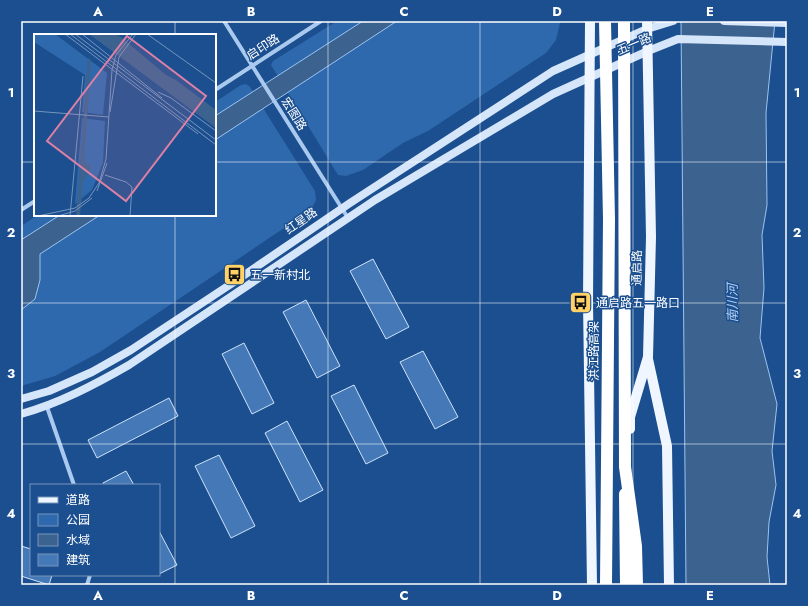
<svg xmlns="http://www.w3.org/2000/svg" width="808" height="606" font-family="Jost,'Noto Sans SC',sans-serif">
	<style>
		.green { fill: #2e69ad }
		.water { fill: #3c6290; stroke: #9cc4f0 }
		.building { fill: #4478b7; stroke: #cfe3fa }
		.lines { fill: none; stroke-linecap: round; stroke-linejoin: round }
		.street { stroke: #a9c9ee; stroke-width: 4 }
		.secondary { stroke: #d6e6fa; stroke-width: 8 }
		.primary { stroke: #f0f6ff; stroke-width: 10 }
		.highway { stroke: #fff; stroke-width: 12 }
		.highway-bridge { stroke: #fff; stroke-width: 12 }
		.grid { fill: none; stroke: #fff; stroke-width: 1; stroke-opacity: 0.55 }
		.labels { text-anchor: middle; stroke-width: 3; stroke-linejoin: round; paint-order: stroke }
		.street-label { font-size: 12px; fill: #fff; stroke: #1b4f8f }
		.poi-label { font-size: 12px; fill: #fff; stroke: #1b4f8f; text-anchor: start }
		.water-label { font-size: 13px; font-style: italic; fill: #b5d3f5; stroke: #1b4f8f }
		.inset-road { fill: none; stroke: #7695bc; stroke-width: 1 }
		.view { fill: #dd80a5; fill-opacity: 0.15; stroke: #dd80a5; stroke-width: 2 }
		.inset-edge { fill: none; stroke: #fff; stroke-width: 2 }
		.neatline { fill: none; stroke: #fff; stroke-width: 1.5 }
		.grid-label { font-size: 13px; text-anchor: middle; font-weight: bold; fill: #fff }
	</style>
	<rect width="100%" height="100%" fill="#1b4f8f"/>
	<path class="green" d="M337 21H560V23L556 40 546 53 428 131 403 143 363 170 346 176 338 175 271 65 273 61Z
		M246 84 250 87 315 191 316 200 311 210 100 352 55 376 21 386V226L38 215H215V102L241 85Z"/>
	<path class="water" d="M363 21H397L215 140V116Z
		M681 21H775L766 113 767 205 762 235 764 288 760 338 777 404 772 451 776 485 769 522 767 557 770 585H686Z
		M60 215H100L40 254V280L35 299 21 310V240Z"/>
	<path class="building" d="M373 259 409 327 386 339 350 271Z
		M306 300 340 366 317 378 283 312Z
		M244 343 274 403 252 414 222 354Z
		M423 351 458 417 435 429 400 362Z
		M354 385 388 453 366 464 331 396Z
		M169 398 178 416 97 458 88 440Z
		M287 421 323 490 300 502 265 433Z
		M219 455 255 526 231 538 195 466Z
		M126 471 134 485H103V483Z
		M159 531 177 565 159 574Z
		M21 546 31 549V575H52L49 585 21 576Z"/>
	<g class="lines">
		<path class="street" d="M224 21 348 218
			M215 90 321 21
			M21 210 35 201
			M47 407 74 485
			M87 585 90 575"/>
		<path class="secondary" d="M724 21 787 23
			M21 399 49 391 92 372 131 350 237 280 350 203 553 71 647 29 673 21
			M21 414C60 403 94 385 129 365L375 200 553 94 648 51 678 39 787 42"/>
		<path class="primary" d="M590 21 588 302 592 585
			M648 359 667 446 669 585
			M630 429V417L648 357 651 237 647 21"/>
		<path class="highway" d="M625 494 626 585"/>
		<path class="highway-bridge" d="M605 21 609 219 606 585
			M624 21 625 467 636 546 637 585"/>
	</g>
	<path class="grid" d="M175 21V35M328 21V585M480 21V585M633 21V585M21 162H35M215 162H787M175 215V585M21 303H787M21 444H787"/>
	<defs>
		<symbol id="bus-square" viewBox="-11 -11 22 22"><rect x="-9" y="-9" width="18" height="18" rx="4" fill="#ffd166" stroke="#1b4f8f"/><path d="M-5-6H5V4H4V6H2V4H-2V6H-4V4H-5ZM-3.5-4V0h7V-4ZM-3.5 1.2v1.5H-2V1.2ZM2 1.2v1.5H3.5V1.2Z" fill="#111"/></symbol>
	</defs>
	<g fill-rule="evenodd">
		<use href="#bus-square" x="222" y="262" width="25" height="25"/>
		<use href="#bus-square" x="568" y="290" width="25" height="25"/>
	</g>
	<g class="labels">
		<g class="street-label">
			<text transform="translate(634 44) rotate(-23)" y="4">五一路</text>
			<text transform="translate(263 47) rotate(-33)" y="4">启印路</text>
			<text transform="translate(294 114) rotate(58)" y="4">宏图路</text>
			<text transform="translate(301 221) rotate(-35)" y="4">红星路</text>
			<text transform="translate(637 268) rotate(-89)" y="4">通启路</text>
			<text transform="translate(594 351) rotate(-90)" y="4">洪江路高架</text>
		</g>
		<g class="poi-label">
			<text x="250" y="279">五一新村北</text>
			<text x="596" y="307">通启路五一路口</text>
		</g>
		<g class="water-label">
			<text transform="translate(732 303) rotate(-91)" y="5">南川河</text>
		</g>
	</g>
	<g transform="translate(34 34)">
		<rect width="182" height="182" fill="#1b4f8f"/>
		<path d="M0 0H21L73 39 69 81 48 78 51 41 0 8ZM48 84 71 87 69 129 58 156 41 170Z" fill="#2e69ad"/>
		<path d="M55 0H82L87 3 132 41 142 46 182 76V94ZM54 24 57 26 50 127 56 132V137L49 148 46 182H42Z" fill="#3c6290"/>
		<path class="inset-road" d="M31 0 164 100M36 0 182 111M41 0 182 106M48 0 128 64M113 0 182 49M124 58 137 64 182 97M0 77 75 83M76 78 85 23 102 0M71 141 92 148 98 153 96 182M63 157 73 129M4 182 41 174 55 164 65 149 72 125 78 36 82 21 99 0M24 182 41 177 58 164M36 182 49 42"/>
		<path class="view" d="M93 2 172 62 92 167 13 107Z"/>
		<rect width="182" height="182" class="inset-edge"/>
	</g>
	<rect width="808" height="606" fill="none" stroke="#1b4f8f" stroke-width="44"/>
	<rect x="30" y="484" width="130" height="92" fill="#1b4f8f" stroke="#7695bc"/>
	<rect x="38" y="497" width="20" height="6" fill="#f0f6ff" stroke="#7695bc"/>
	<text x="66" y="504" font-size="12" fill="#ffffff">道路</text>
	<rect x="38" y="514" width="20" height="12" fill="#2e69ad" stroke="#7695bc"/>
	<text x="66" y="524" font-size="12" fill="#ffffff">公园</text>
	<rect x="38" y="534" width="20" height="12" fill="#3c6290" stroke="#7695bc"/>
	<text x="66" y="544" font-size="12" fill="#ffffff">水域</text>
	<rect x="38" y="554" width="20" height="12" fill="#4478b7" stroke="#7695bc"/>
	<text x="66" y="564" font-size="12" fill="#ffffff">建筑</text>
	<rect x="22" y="22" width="764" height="562" class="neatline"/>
	<g class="grid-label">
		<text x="98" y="16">A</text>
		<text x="251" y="16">B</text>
		<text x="404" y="16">C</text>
		<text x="557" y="16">D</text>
		<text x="710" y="16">E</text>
		<text x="11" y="97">1</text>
		<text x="797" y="97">1</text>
		<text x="11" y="237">2</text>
		<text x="797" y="237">2</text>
		<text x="11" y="378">3</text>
		<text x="797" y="378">3</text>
		<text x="11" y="518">4</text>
		<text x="797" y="518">4</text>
		<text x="98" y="600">A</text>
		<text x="251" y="600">B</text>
		<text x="404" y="600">C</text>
		<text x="557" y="600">D</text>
		<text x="710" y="600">E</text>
	</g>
</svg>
